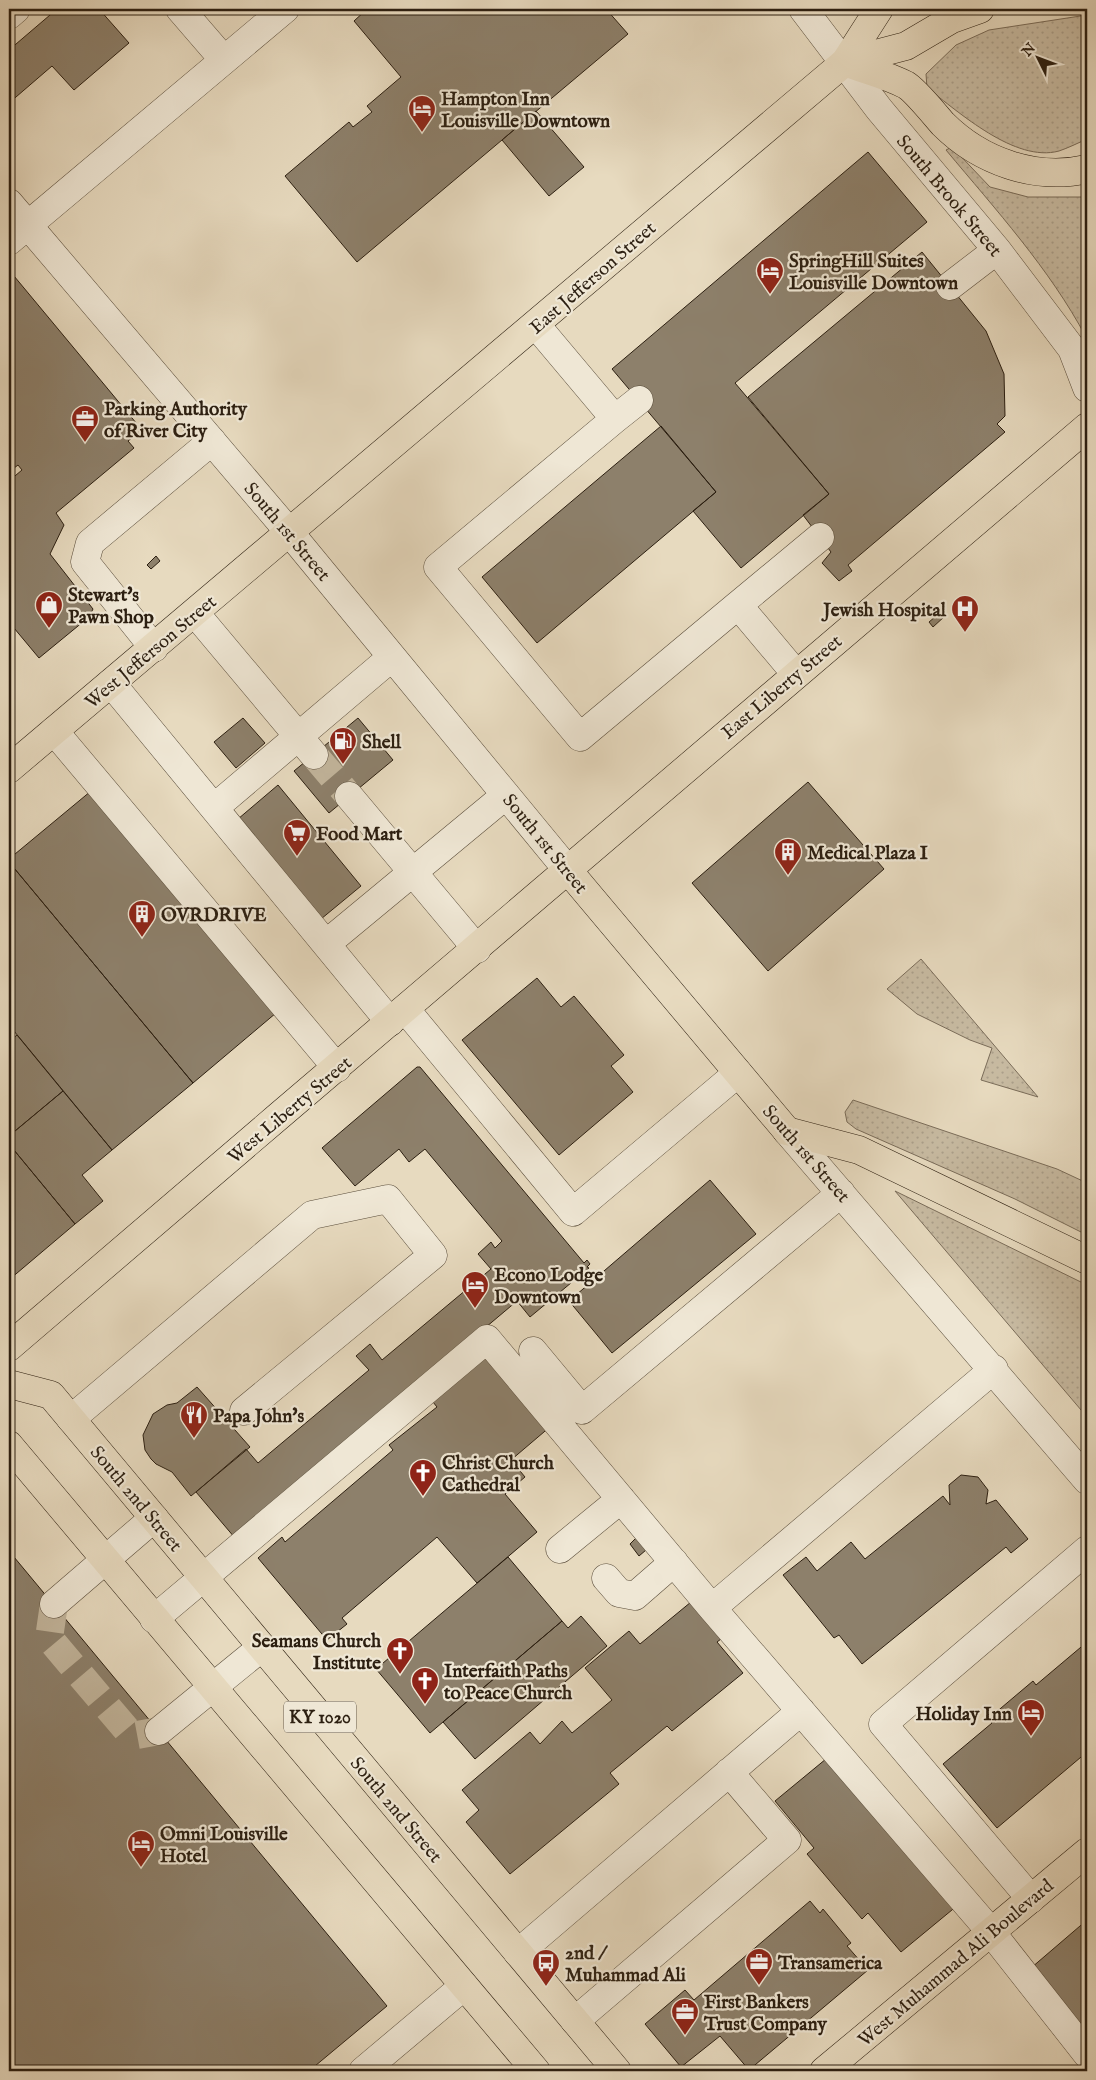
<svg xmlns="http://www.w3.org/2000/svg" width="1096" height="2080" font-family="'IM FELL English',serif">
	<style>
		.grass { fill: url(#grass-dots); stroke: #7a6c59 }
		.building { fill: #8d806b; stroke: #2c1f11 }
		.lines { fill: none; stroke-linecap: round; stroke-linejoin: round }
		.minor-tunnel { stroke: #c2b59c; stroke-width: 28; stroke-dasharray: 28 14; stroke-linecap: butt }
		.minor-casing { stroke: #5b4e3c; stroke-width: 29 }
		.major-casing { stroke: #2c1f11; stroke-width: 29 }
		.highway-casing { stroke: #2c1f11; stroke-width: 29 }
		.minor { stroke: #efe7d5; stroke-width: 28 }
		.major { stroke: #e7dabf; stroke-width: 28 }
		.highway { stroke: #e7dabf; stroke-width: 28 }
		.labels { text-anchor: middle; stroke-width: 4.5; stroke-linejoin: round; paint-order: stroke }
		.shield { fill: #efe7d5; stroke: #665b4c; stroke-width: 1 }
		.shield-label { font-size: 18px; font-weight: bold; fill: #2c1f11 }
		.poi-label { font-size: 19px; font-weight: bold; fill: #2c1f11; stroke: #efe7d5; text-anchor: start }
		.street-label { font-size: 19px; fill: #2c1f11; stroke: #efe7d5 }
	</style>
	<defs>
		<pattern id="grass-dots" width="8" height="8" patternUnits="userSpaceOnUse" patternTransform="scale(1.25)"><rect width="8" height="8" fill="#c7baa1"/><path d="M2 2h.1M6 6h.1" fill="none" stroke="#ab9f8a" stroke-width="1.8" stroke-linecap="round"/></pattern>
	</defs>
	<rect width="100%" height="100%" fill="#e7dabf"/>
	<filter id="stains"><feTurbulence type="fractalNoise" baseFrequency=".004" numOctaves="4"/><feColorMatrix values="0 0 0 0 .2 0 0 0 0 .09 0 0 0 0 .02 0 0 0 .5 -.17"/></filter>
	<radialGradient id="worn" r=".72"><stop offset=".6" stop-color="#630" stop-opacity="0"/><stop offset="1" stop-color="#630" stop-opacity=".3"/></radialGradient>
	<path class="grass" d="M1087 15V139C1078 143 1068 148 1059 151 1015 163 959 112 927 88L926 74 956 45 989 30Z
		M952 147 990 187 1028 197H1087L1086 337C1049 268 996 210 946 150Z
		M921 959 1038 1097 981 1080 992 1048 970 1040 917 1014 887 989Z
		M853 1100 1057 1169 1087 1183V1235L1015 1199 856 1129 847 1122 845 1112Z
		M895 1191 1087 1285V1417Z"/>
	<path class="building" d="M57 9H99L129 43 74 90 52 66 9 103V50Z
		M365 9H606L628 34 357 262 285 176 349 122 353 127 372 112 367 106 401 77 354 21 366 10Z
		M536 111 584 167 549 196 502 140Z
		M868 152 927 222 735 383 829 494 741 568 693 511 716 492 612 369Z
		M922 252 986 331 1004 374 1005 416 997 424 1005 432 848 565 852 571 839 581 822 563 831 552 803 515 829 494 748 397Z
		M9 270 142 430 128 441 134 448 56 513 64 525 50 554 93 609 89 617 39 658 9 622V481L22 470 18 465 9 472Z
		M661 426 716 492 537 643 482 577Z
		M156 556 160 561 151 569 147 565Z
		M941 612 945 616 933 627 929 622Z
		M243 718 265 743 236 768 214 742Z
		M358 718 393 760 329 813 294 771Z
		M808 782 884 869 768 971 692 883Z
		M278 785 361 886 321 919 238 819Z
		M91 791 276 1013 193 1083 9 862V859Z
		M9 862 193 1083 112 1150 9 1025Z
		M537 978 561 1007 574 996 624 1055 611 1066 633 1092 559 1155 462 1040Z
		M17 1035 63 1091 9 1136V1042Z
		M417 1067H420L584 1263 587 1260 590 1264 587 1267 589 1268 530 1317 517 1301 235 1538 196 1492 246 1449 258 1463 369 1370 356 1356 370 1344 382 1360 491 1269 478 1254 491 1242 495 1248 502 1241 425 1149 409 1162 399 1149 355 1186 322 1148Z
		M63 1091 112 1150 82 1175 103 1201 75 1224 9 1144V1136Z
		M9 1144 75 1224 10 1279 9 1277Z
		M710 1180 756 1234 612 1353 569 1301Z
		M490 1353 551 1426 511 1460 525 1477 505 1494 537 1532 477 1583 437 1537 342 1618 347 1624 327 1640 258 1558 282 1537 285 1542 393 1450 389 1445 437 1407 433 1402Z
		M197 1387 250 1447 191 1496 172 1472 156 1464 151 1459 145 1450 143 1435 153 1414 167 1405 177 1403Z
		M961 1475 978 1477 988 1490 986 1504 996 1500 1028 1539 1011 1553 1006 1547 862 1664 839 1635 834 1638 783 1575 806 1557 817 1571 851 1542 865 1559 943 1496 950 1505 949 1485Z
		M636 1538 646 1550 639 1556 630 1544Z
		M9 1551 387 2006 309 2071H9Z
		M508 1557 562 1621 430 1733 376 1669Z
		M691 1602 721 1639 717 1642 743 1673 672 1731 667 1726 610 1773 619 1784 510 1874 466 1822 479 1810 462 1790 530 1732 540 1744 562 1721 572 1733 612 1700 585 1668 629 1631 640 1644Z
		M581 1616 607 1646 475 1759 443 1722 562 1621 568 1628Z
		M1087 1642V1752L997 1828 943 1764 992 1723 988 1719 1033 1681 1036 1685Z
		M832 1754 958 1905 901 1952 868 1913 862 1919 807 1854 814 1848 775 1801Z
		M810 1901 820 1913 823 1909 851 1943 847 1946 868 1970 749 2070 720 2036 681 2067 645 2024 685 1990 694 2000Z
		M1087 1920V2035L1031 1968Z"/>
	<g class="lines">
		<path class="minor-tunnel" d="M314 755 349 796
			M54 1604 49 1638 132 1736 159 1731"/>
		<defs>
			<path id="minor" d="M180 9 224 60
				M803 9 879 109 997 250 1072 349 1087 388
				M9 15 16 9
				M9 203 290 533 566 868
				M9 241 285 9
				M950 286 997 250
				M536 325 615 419 438 567 580 737 738 605 796 674
				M615 419 639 400
				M738 605 820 537
				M195 613 314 755
				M154 648 85 562 90 543 212 441
				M111 683 390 1022
				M54 731 337 1068
				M349 796 477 949
				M214 808 392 657
				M326 944 506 795
				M406 1010 573 1212 738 1073
				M787 1131 1087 1480
				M533 1351 582 1410 841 1193
				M71 1419 312 1215 388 1199 433 1255 244 1411
				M560 1549 621 1499
				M606 1578 619 1593 635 1596 674 1562
				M54 1604 154 1518
				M712 1608 994 1369
				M154 1619 487 1339 712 1608 991 1932 1087 2054
				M159 1731 262 1647
				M1031 1899 883 1724 1087 1550
				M518 1953 801 1711
				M575 2021 787 1840 729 1772
				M363 2071 464 1986"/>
			<path id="major" d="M9 769 845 62 879 9
				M566 868 787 1131
				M9 1347C368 1040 726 732 1087 427
				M9 1384 51 1395 617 2071
				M9 1445 536 2071
				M824 2071 1087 1852"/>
			<path id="highway" d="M845 62C865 70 887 75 906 85 915 90 935 115 943 124 980 161 1035 181 1087 169
				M845 62 906 46 952 19 980 9
				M787 1131 859 1150 1087 1260"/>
		</defs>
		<use href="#minor" class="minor-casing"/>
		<use href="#major" class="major-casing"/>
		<use href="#highway" class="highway-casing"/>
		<use href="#minor" class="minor"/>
		<use href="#major" class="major"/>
		<use href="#highway" class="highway"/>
	</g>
	<defs>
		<symbol id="hotel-pin" viewBox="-11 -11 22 30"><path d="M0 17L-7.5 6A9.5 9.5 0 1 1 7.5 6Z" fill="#8f2418" stroke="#efe7d5"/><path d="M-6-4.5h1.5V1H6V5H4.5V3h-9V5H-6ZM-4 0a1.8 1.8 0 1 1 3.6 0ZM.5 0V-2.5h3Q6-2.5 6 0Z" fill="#fff"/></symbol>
		<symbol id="office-pin" viewBox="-11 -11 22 30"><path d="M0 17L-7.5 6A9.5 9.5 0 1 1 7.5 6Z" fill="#8f2418" stroke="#efe7d5"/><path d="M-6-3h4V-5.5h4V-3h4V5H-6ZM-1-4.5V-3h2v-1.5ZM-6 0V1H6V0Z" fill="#fff"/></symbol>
		<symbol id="shop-pin" viewBox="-11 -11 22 30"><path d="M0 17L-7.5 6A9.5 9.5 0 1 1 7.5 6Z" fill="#8f2418" stroke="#efe7d5"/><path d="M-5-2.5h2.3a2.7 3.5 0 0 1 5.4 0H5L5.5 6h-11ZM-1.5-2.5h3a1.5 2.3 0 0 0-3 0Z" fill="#fff"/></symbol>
		<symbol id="hospital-pin" viewBox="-11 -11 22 30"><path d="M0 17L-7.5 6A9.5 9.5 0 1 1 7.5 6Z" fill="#8f2418" stroke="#efe7d5"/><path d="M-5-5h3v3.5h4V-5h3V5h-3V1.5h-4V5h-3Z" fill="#fff"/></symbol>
		<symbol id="fuel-pin" viewBox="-11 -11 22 30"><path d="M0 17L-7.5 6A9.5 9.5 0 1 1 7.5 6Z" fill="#8f2418" stroke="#efe7d5"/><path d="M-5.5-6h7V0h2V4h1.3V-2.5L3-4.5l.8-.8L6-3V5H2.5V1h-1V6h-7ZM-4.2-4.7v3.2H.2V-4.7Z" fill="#fff"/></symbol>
		<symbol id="supermarket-pin" viewBox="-11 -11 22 30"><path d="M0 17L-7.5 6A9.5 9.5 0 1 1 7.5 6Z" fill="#8f2418" stroke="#efe7d5"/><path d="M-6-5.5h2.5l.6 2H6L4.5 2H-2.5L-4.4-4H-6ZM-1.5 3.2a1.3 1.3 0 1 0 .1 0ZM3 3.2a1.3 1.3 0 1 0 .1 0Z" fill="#fff"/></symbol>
		<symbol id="building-pin" viewBox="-11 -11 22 30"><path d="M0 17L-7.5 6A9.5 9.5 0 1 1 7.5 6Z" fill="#8f2418" stroke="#efe7d5"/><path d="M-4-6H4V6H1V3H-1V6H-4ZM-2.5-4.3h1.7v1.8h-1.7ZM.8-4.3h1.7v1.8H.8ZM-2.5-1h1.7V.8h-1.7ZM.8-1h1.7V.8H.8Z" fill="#fff"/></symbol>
		<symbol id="restaurant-pin" viewBox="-11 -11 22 30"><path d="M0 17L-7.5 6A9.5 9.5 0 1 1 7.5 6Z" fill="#8f2418" stroke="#efe7d5"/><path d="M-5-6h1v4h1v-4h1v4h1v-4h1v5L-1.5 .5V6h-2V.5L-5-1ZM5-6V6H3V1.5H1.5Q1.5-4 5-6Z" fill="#fff"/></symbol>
		<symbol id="church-pin" viewBox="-11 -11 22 30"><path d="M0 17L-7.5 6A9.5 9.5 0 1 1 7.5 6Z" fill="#8f2418" stroke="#efe7d5"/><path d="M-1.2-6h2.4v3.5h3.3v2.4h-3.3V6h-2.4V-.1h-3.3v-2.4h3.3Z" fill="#fff"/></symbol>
		<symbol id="bus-pin" viewBox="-11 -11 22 30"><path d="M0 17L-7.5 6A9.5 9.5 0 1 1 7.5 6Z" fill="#8f2418" stroke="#efe7d5"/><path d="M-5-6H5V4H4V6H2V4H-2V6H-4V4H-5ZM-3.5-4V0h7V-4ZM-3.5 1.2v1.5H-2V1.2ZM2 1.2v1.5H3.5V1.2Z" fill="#fff"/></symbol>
	</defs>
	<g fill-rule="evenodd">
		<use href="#hotel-pin" x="406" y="93" width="32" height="43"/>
		<use href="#hotel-pin" x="754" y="255" width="32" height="43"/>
		<use href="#office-pin" x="69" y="403" width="32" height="43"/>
		<use href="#shop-pin" x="33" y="589" width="32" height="43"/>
		<use href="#hospital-pin" x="949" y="593" width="32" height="43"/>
		<use href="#fuel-pin" x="327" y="725" width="32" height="43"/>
		<use href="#supermarket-pin" x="281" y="817" width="32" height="43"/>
		<use href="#building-pin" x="772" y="836" width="32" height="43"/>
		<use href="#building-pin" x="126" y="898" width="32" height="43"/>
		<use href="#hotel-pin" x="459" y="1269" width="32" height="43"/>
		<use href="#restaurant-pin" x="178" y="1399" width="32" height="43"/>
		<use href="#church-pin" x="407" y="1457" width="32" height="43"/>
		<use href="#church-pin" x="384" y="1635" width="32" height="43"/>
		<use href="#church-pin" x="409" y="1665" width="32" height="43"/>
		<use href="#hotel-pin" x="1015" y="1697" width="32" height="43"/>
		<use href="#hotel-pin" x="125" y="1828" width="32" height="43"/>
		<use href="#office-pin" x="743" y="1946" width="32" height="43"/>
		<use href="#bus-pin" x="530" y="1947" width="32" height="43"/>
		<use href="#office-pin" x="669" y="1996" width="32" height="43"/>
	</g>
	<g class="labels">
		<rect class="shield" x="284" y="1701.5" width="72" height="31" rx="4"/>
		<g class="shield-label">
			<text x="320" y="1723">KY 1020</text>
		</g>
		<g class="poi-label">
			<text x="441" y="105">Hampton Inn<tspan x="441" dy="22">Louisville Downtown</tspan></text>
			<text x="789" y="267">SpringHill Suites<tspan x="789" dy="22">Louisville Downtown</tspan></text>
			<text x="104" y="415">Parking Authority<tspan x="104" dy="22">of River City</tspan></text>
			<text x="68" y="601">Stewart's<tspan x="68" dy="22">Pawn Shop</tspan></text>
			<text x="946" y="616" text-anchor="end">Jewish Hospital</text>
			<text x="362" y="748">Shell</text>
			<text x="316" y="840">Food Mart</text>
			<text x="807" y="859">Medical Plaza I</text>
			<text x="161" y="921">OVRDRIVE</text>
			<text x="494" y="1281">Econo Lodge<tspan x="494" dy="22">Downtown</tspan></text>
			<text x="213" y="1422">Papa John's</text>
			<text x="442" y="1469">Christ Church<tspan x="442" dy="22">Cathedral</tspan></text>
			<text x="381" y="1647" text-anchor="end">Seamans Church<tspan x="381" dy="22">Institute</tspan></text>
			<text x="444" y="1677">Interfaith Paths<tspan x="444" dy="22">to Peace Church</tspan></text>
			<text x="1012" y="1720" text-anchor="end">Holiday Inn</text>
			<text x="160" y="1840">Omni Louisville<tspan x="160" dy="22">Hotel</tspan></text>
			<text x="565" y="1959">2nd /<tspan x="565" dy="22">Muhammad Ali</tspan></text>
			<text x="778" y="1969">Transamerica</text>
			<text x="704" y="2008">First Bankers<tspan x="704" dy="22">Trust Company</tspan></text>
		</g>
		<g class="street-label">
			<text transform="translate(950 195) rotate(50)" y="7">South Brook Street</text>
			<text transform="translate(592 277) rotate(-41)" y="7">East Jefferson Street</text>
			<text transform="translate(288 531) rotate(50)" y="7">South 1st Street</text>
			<text transform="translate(150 651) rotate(-40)" y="7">West Jefferson Street</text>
			<text transform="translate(781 686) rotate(-40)" y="7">East Liberty Street</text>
			<text transform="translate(546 843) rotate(51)" y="7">South 1st Street</text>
			<text transform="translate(289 1109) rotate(-40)" y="7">West Liberty Street</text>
			<text transform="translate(807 1153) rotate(49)" y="7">South 1st Street</text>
			<text transform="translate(137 1498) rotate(50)" y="7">South 2nd Street</text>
			<text transform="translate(397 1809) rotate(50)" y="7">South 2nd Street</text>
			<text transform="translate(955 1962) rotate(-40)" y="7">West Muhammad Ali Boulevard</text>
		</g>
	</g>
	<rect width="1096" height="2080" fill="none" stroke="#e7dabf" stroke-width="30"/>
	<rect x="10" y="10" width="1076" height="2060" fill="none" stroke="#2c1f11" stroke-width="2.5"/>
	<rect x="15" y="15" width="1066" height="2050" fill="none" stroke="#2c1f11"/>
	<g transform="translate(1038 58) rotate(312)" stroke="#efe7d5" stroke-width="4" paint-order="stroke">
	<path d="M0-4L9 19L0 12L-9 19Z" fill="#2c1f11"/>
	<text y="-8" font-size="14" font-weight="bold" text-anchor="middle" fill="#2c1f11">N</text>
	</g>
	<rect width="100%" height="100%" filter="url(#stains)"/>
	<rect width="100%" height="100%" fill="url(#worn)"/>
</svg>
